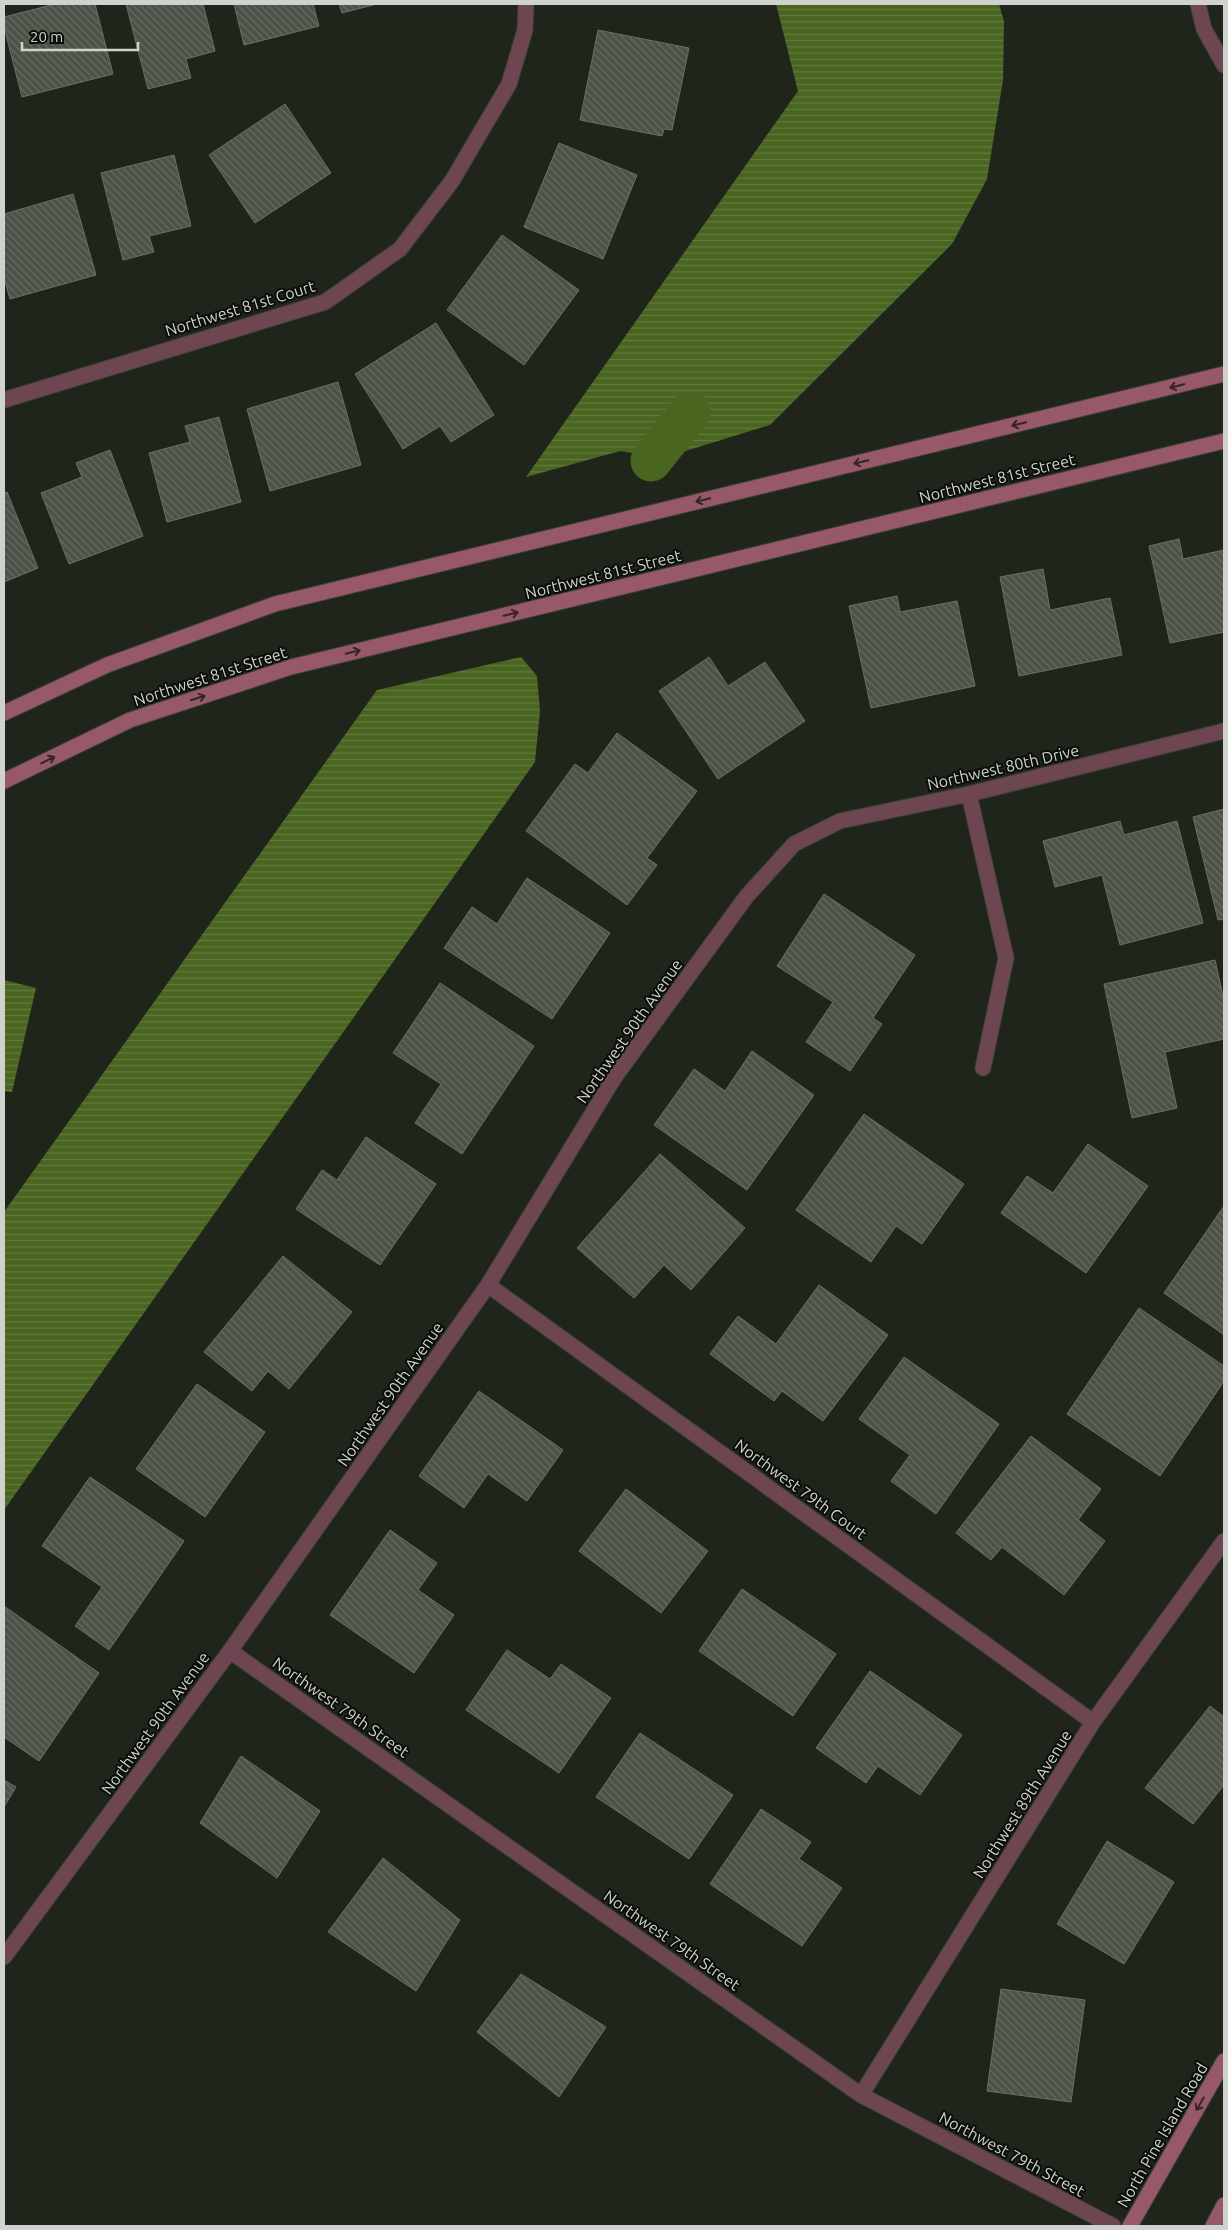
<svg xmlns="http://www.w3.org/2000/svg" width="1228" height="2230" font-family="Ubuntu,sans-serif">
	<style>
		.water { fill: url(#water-rules) }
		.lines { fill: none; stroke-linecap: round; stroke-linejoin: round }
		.canal { stroke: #496520; stroke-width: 41 }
		.building { fill: url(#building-back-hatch); stroke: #6b7065 }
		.lane-casing { stroke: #3c4137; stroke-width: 17 }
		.street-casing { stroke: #3c4137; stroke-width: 17 }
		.secondary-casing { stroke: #3c4137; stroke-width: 17 }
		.lane { stroke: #6d4651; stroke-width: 15 }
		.street { stroke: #6d4651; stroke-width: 15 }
		.secondary { stroke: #97586a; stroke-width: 15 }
		.oneway { stroke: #352426 }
		.labels { text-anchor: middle; stroke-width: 4; stroke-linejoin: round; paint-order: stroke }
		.street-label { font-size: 16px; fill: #d0d3cd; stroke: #0b0d09 }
	</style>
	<defs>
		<pattern id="water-rules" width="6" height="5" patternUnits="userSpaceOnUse" patternTransform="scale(1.25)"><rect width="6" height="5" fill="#496520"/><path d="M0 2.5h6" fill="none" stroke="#627a3f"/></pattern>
		<pattern id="building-back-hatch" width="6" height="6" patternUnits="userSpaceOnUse" patternTransform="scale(1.25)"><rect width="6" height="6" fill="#4d5248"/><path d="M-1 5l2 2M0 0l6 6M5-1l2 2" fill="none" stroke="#666a61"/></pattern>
	</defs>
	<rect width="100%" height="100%" fill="#20251b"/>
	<path class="water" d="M776 4H999L1004 21 1003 80 987 179 952 244 770 425 663 458 620 451 526 477 798 91Z
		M521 657 537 676 540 711 535 762 4 1510V1212L377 690Z
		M4 980 36 988 12 1092 4 1091Z"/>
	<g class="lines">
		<path class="canal" d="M651 461 690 412"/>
	</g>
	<path class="building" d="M55 4H95L113 74 22 97 4 27V17Z
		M126 4H203L215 51 186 59 191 78 148 89Z
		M234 4H313L319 26 244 45Z
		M339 4H377L342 13Z
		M598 30 689 48 672 130 664 129 662 136 580 120Z
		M285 104 331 173 255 223 209 155Z
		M559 143 637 175 603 259 524 227Z
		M174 155 191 226 149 236 154 252 123 260 101 173Z
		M73 194 96 275 10 299 4 278V214Z
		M502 235 579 290 524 365 447 310Z
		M436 323 494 415 451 442 440 426 403 449 355 374Z
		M338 382 361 465 270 491 247 409Z
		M219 417 241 502 167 522 149 453 190 442 185 426Z
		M110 450 143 536 69 564 41 493 82 477 76 463Z
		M7 492 38 568 4 582V493Z
		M1179 539 1183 559 1224 550V632L1170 643 1149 546Z
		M1043 569 1050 610 1110 598 1122 655 1019 676 1000 577Z
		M897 596 900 612 957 601 975 686 871 708 849 606Z
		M709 657 728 686 765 662 805 721 718 779 659 691Z
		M617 733 697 791 647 858 657 865 627 905 526 831 575 764 588 773Z
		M1224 809V919L1218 920 1193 817Z
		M1120 821 1124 835 1177 821 1203 923 1120 945 1102 875 1055 887 1043 841Z
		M527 878 610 933 552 1019 444 948 472 907 497 924Z
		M824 894 915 955 873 1018 882 1024 850 1071 806 1042 833 1002 777 966Z
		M1215 960 1224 1001V1039L1165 1052 1177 1108 1132 1118 1104 984Z
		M440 983 534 1046 462 1154 415 1123 441 1084 393 1053Z
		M752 1051 814 1095 747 1190 654 1125 694 1069 725 1091Z
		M864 1114 964 1184 922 1244 896 1226 871 1262 796 1210Z
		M366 1137 436 1184 380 1265 296 1209 322 1170 337 1180Z
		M1088 1144 1148 1186 1086 1273 1001 1213 1027 1176 1053 1193Z
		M660 1154 745 1228 691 1290 664 1265 634 1298 577 1248Z
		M1224 1206V1332L1223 1334 1164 1293Z
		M283 1256 352 1312 289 1389 268 1371 252 1391 204 1352Z
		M819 1285 888 1335 823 1421 782 1391 774 1401 710 1354 738 1316 776 1344Z
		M1139 1308 1224 1366V1381L1160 1476 1067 1414Z
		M904 1357 999 1424 936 1514 891 1481 910 1455 859 1419Z
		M197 1384 265 1432 205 1517 136 1469Z
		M479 1391 563 1450 527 1501 488 1474 464 1508 419 1476Z
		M1031 1436 1101 1489 1078 1520 1105 1541 1064 1595 1002 1547 991 1560 956 1533Z
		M90 1477 184 1541 109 1650 75 1626 102 1587 42 1546Z
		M626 1489 708 1551 661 1613 579 1551Z
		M390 1530 437 1563 418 1590 454 1615 414 1673 330 1615Z
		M742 1589 836 1654 793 1716 699 1651Z
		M4 1606 99 1673 39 1761 4 1737Z
		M507 1650 550 1679 561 1664 611 1698 559 1773 466 1710Z
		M870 1671 962 1735 920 1795 878 1766 866 1783 816 1748Z
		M1210 1706 1224 1717V1785L1193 1824 1145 1788Z
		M640 1733 733 1795 689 1859 596 1797Z
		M241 1756 320 1811 277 1878 200 1823Z
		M4 1780 16 1787 4 1807Z
		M761 1809 811 1842 799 1859 842 1888 802 1946 710 1884Z
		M1107 1841 1174 1882 1124 1964 1057 1924Z
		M383 1858 460 1920 416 1991 328 1932Z
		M521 1974 606 2027 559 2097 477 2032Z
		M1001 1989 1085 2000 1071 2102 987 2091Z"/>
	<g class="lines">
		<defs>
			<path id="lane" d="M1198 4 1204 29 1224 65"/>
			<path id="street" d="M4 400 325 302 400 249 452 181 509 84 525 30 526 4
				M969 794 1006 958 983 1068
				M488 1285 1093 1722
				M230 1651 861 2095 1113 2226
				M4 1957 230 1651 488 1285 614 1078 746 897 794 844 840 821 969 794 1224 731
				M861 2095 1093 1722 1224 1541"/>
			<path id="secondary" d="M4 713 107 665 275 604 1224 374
				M4 781 130 720 291 667 1224 441
				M1130 2226 1224 2061
				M1213 2226 1224 2205"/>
		</defs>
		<use href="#lane" class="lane-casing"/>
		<use href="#street" class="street-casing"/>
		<use href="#secondary" class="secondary-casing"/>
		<use href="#lane" class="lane"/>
		<use href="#street" class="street"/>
		<use href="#secondary" class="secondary"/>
	</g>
	<defs><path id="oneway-shaft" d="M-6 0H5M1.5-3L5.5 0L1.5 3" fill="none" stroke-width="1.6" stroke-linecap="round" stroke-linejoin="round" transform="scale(1.25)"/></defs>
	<g class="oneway">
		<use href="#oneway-shaft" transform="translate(1177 386) rotate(166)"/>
		<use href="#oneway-shaft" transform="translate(1019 424) rotate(166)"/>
		<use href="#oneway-shaft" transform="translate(861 462) rotate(166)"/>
		<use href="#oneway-shaft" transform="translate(703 500) rotate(166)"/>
		<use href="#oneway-shaft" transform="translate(511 614) rotate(-14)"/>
		<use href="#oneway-shaft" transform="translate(353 652) rotate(-14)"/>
		<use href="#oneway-shaft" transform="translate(198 698) rotate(-18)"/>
		<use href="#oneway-shaft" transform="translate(48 760) rotate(-26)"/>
		<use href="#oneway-shaft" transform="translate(1200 2104) rotate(120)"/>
	</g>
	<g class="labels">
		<g class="street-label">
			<text transform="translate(240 308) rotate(-17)" y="6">Northwest 81st Court</text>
			<text transform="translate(997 478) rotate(-14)" y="6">Northwest 81st Street</text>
			<text transform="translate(603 574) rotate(-14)" y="6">Northwest 81st Street</text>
			<text transform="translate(210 676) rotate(-18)" y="6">Northwest 81st Street</text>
			<text transform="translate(1003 767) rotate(-13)" y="6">Northwest 80th Drive</text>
			<text transform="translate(629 1031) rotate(-55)" y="6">Northwest 90th Avenue</text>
			<text transform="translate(390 1394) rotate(-55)" y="6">Northwest 90th Avenue</text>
			<text transform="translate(801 1489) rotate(36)" y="6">Northwest 79th Court</text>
			<text transform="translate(341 1707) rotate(35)" y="6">Northwest 79th Street</text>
			<text transform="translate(155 1723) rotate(-54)" y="6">Northwest 90th Avenue</text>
			<text transform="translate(1022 1804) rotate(-58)" y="6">Northwest 89th Avenue</text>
			<text transform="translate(672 1940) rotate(35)" y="6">Northwest 79th Street</text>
			<text transform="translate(1162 2135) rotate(-60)" y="6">North Pine Island Road</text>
			<text transform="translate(1012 2154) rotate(28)" y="6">Northwest 79th Street</text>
		</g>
	</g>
	<rect width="1228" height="2230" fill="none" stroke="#d0d3cd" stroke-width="10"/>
	<path d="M22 42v8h116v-8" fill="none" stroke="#d0d3cd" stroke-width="2.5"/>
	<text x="30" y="42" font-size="15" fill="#d0d3cd" stroke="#0b0d09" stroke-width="4" paint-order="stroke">20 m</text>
</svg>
